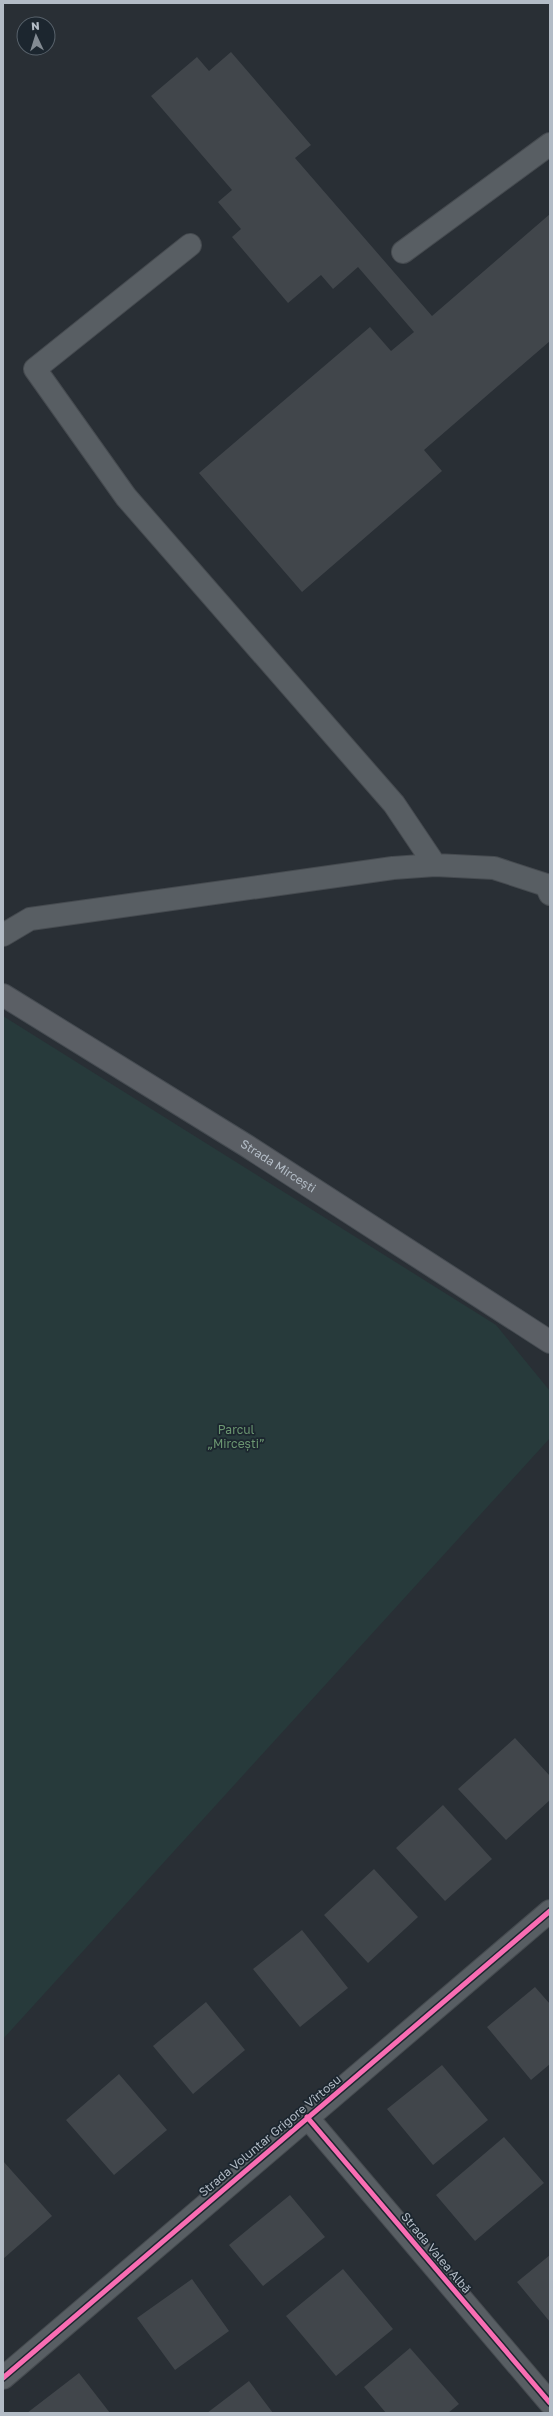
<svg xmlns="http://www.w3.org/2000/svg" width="553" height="2416" font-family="'Golos Text',sans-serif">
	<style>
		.green { fill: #273a3b }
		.building { fill: #41464b }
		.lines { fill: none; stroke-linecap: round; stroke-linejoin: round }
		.minor-casing { stroke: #464b50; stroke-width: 24 }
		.major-casing { stroke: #464c52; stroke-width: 24 }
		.minor { stroke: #585e63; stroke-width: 22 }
		.major { stroke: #5b5f65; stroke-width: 22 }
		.cycleway-casing { stroke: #1c262f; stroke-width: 8 }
		.cycleway { stroke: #f96db3; stroke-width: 5 }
		.labels { text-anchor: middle; stroke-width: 3.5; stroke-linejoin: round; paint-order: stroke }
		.street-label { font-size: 12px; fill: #b3bcc6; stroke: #1c262f }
		.park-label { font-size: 12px; fill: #6b9671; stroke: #1c262f }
	</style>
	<rect width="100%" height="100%" fill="#292f35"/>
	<path class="green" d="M3 1016 496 1325 550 1391V1438L3 2039Z"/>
	<path class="building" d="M231 52 311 145 295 158 432 316 550 214V341L424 450 442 471 302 592 199 473 370 327 391 351 414 332 358 267 333 289 321 275 288 303 232 237 241 229 218 202 232 190 151 96 197 57 209 71Z
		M515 1738 550 1776V1800L506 1840 458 1789Z
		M443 1805 492 1859 445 1901 396 1848Z
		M374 1869 418 1917 368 1963 324 1915Z
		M302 1930 348 1988 300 2027 253 1969Z
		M535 1987 550 2004V2064L531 2080 487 2027Z
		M206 2002 245 2050 193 2094 153 2046Z
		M442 2065 488 2120 433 2165 387 2109Z
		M119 2074 167 2130 114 2175 66 2120Z
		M504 2137 544 2183 475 2241 436 2195Z
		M3 2161 52 2216 3 2259Z
		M290 2195 325 2237 263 2286 229 2245Z
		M550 2255V2322L517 2282Z
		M343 2269 393 2329 336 2376 286 2316Z
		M192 2279 229 2331 175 2370 137 2318Z
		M410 2348 459 2404 448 2413H386L364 2387Z
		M79 2373 110 2413H27Z
		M249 2381 273 2413H207Z"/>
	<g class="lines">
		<defs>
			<path id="minor" d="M190 245 35 369 126 497 394 804 435 865
				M403 252 550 144
				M3 935 30 919 393 868 435 865 494 868 546 885 550 894
				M307 2117 550 2403
				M3 2378 550 1911"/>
			<g id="major">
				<path id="s1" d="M3 995 247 1146 550 1342"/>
			</g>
		</defs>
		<use href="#minor" class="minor-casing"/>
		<use href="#major" class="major-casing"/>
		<use href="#minor" class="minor"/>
		<use href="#major" class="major"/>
		<defs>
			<path id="cycleway" d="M307 2117 550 2403
				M3 2378 550 1911"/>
		</defs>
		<use href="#cycleway" class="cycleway-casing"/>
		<use href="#cycleway" class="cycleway"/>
	</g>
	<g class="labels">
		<g class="street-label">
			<text dy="4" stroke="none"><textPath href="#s1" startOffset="324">Strada Mircești</textPath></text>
			<text transform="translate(270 2136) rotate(-40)" y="4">Strada Voluntar Grigore Vîrtosu</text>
			<text transform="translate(436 2253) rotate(50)" y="4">Strada Valea Albă</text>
		</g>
		<g class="park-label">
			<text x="236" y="1434">Parcul<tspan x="236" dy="14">„Mircești”</tspan></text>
		</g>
	</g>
	<rect width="553" height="2416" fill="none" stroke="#b3bcc6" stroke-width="8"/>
	<g transform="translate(36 36) rotate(356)"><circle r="19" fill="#1c262f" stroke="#58626b"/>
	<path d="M0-3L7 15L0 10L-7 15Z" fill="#838b93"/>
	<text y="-6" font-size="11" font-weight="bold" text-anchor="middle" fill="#b3bcc6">N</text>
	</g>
</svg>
